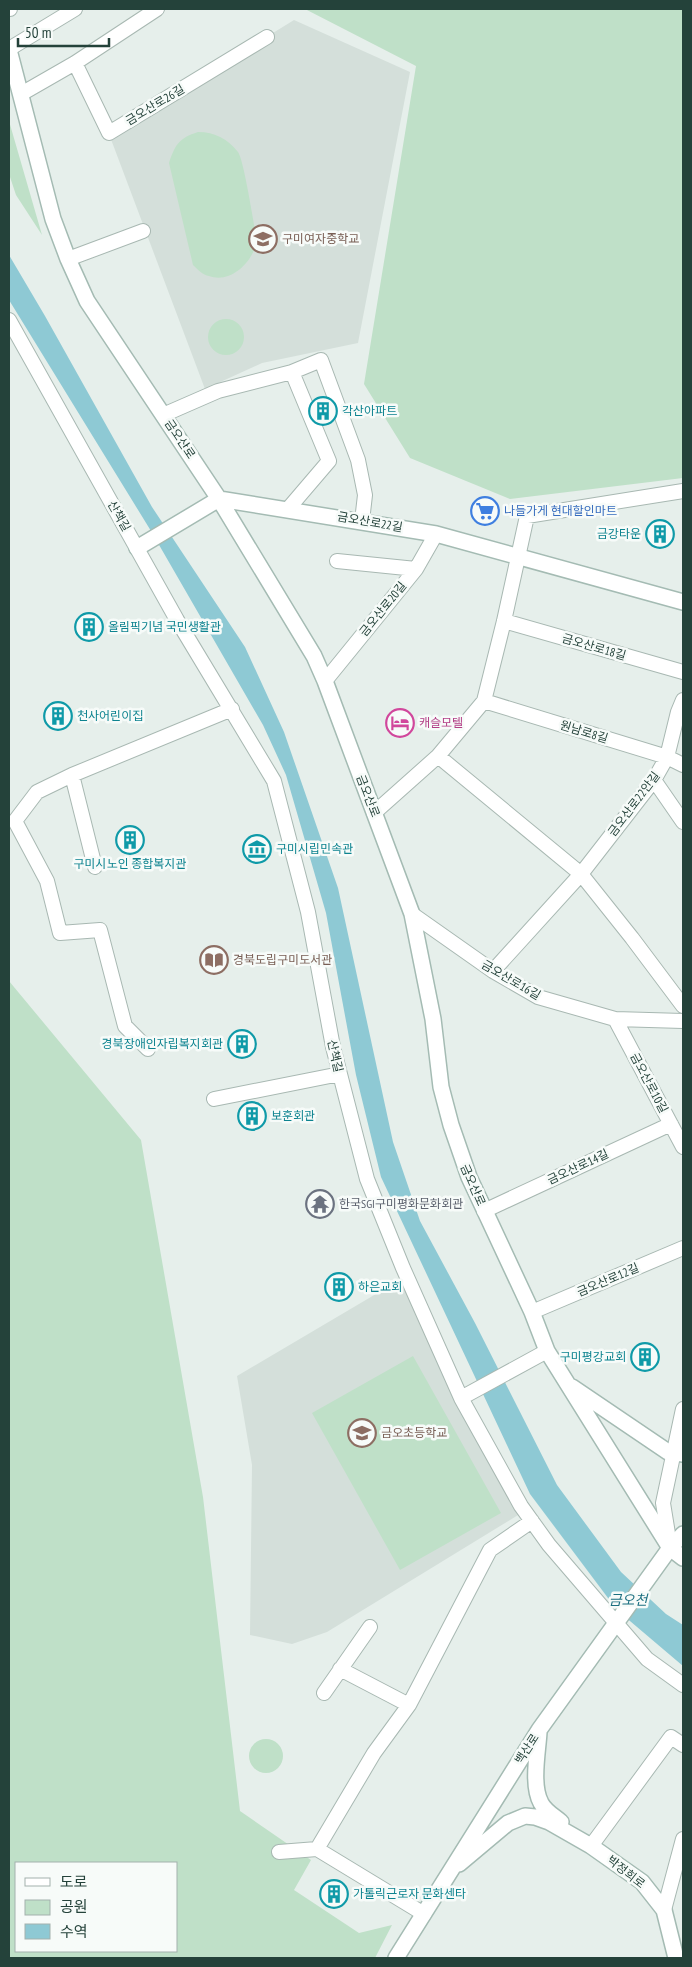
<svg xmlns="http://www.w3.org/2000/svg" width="692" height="1967" font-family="'PT Sans Narrow','Noto Sans KR',sans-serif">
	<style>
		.built { fill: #d4dfda }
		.green { fill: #bfe0c8; fill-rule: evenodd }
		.water { fill: #8ec9d4 }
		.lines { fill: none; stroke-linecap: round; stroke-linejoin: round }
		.street-casing { stroke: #a8b8b2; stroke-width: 16 }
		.secondary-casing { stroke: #a4bbb3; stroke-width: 18 }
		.street { stroke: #fff; stroke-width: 14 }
		.secondary { stroke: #fff; stroke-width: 15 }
		.labels { text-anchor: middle; stroke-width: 5; stroke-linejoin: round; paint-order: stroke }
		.street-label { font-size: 12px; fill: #24423a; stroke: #f7fbf9 }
		.education-label { font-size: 12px; fill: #785e54; stroke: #f7fbf9; text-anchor: start }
		.culture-label { font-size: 12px; fill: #0d838f; stroke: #f7fbf9; text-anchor: start }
		.shop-label { font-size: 12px; fill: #366cbe; stroke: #f7fbf9; text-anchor: start }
		.hotel-label { font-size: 12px; fill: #b23c85; stroke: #f7fbf9; text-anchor: start }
		.worship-label { font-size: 12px; fill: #5b616d; stroke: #f7fbf9; text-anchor: start }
		.water-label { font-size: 14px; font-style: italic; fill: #1c6f80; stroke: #f7fbf9 }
	</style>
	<rect width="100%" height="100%" fill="#e6efeb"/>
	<path class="built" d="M294 20 410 72 358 343 262 363 205 389 109 134Z
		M403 1278 523 1512 327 1632 292 1644 250 1635 252 1465 237 1376Z"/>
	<path class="green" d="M305 9H683V478L510 499 410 458 364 384 416 66Z
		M9 121 42 235 16 195 9 174Z
		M198 132C215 132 228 139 238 152 244 160 254 226 257 241 253 261 232 284 209 276 203 275 197 269 193 265L169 163C175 145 179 138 198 132Z
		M208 337a18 18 0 1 1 36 0a18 18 0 1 1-36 0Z
		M9 981 141 1140 203 1497 240 1811 311 1860 294 1890 359 1933 392 1925 375 1958H9ZM16 1863H176V1951H16Z
		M413 1356 501 1513 400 1570 312 1413Z
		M249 1756a17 17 0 1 1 34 0a17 17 0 1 1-34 0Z"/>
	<path class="water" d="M9 255 45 316 152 507 245 647 284 732 338 888 393 1142 420 1221 475 1323 557 1485 621 1572 666 1614 683 1625V1666L617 1610 530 1494 381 1177 356 1075 326 913 286 775 263 725 151 531 9 300Z"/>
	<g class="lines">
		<defs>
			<path id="street" d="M9 9H10
				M9 49 75 9
				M75 63 109 133 267 37
				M21 94 75 63 157 9
				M68 259 143 231
				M9 320 177 620 274 781 308 912 333 1047 367 1179 403 1268 461 1398 521 1506 549 1545 647 1659 683 1685
				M163 415 218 391 292 372 321 360 358 460 365 495 362 521
				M288 509 329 461 292 372
				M337 561 416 569
				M504 621 683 672
				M325 681 416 569 436 534
				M484 701 667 757 683 765
				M438 756 581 874 632 938 683 1006
				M72 775 95 867
				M654 780 683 822
				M374 813 438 756 484 701 504 621 527 516 683 491
				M412 914 493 971 538 997 615 1019 683 1021
				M493 971 581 874 654 780 667 757 678 712 683 700
				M615 1019 683 1147
				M148 1049 125 1026 100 930 60 933 47 881 15 821 37 792 72 775 232 709
				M214 1099 340 1074
				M484 1211 671 1124
				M532 1312 683 1248
				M461 1398 547 1351
				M670 1546 663 1503 683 1409
				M340 1669 409 1705
				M324 1693 370 1627
				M591 1846 671 1737 683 1745
				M317 1849 374 1753 409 1705 490 1550 532 1521
				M279 1852 317 1849 424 1914
				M664 1910 683 1839"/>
			<path id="secondary" d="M9 50 53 219 68 259 87 301 219 499 314 656 325 681 412 914 433 1019 441 1087 451 1125 469 1177 532 1312 547 1351 670 1548 683 1558
				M137 548 219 499 436 534 683 602
				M572 1387 668 1452 683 1454
				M539 1732C538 1751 531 1785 541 1803 545 1811 554 1816 561 1822
				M459 1864 508 1823 525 1816 535 1817 549 1822 591 1846 642 1882 664 1910 676 1958
				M396 1958 539 1730 670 1548 683 1534"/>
		</defs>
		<use href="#street" class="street-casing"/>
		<use href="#secondary" class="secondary-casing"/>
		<use href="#street" class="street"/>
		<use href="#secondary" class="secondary"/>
	</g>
	<defs>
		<symbol id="school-ring" viewBox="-11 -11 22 22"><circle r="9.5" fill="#f7fbf9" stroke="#8d6e63" stroke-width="1.5"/><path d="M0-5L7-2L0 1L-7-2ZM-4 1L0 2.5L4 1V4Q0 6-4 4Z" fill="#8d6e63"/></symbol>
		<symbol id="building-ring" viewBox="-11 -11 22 22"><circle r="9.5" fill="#f7fbf9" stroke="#0f9aa8" stroke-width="1.5"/><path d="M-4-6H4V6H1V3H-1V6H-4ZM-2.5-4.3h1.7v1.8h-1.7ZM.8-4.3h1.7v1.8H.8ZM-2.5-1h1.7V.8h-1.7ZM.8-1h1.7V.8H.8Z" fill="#0f9aa8"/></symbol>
		<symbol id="supermarket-ring" viewBox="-11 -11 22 22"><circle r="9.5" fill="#f7fbf9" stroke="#3f7fe0" stroke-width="1.5"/><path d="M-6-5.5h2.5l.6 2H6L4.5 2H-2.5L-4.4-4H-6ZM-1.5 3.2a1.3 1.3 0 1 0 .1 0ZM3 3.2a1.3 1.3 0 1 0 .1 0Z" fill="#3f7fe0"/></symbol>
		<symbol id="hotel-ring" viewBox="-11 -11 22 22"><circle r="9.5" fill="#f7fbf9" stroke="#d1479c" stroke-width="1.5"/><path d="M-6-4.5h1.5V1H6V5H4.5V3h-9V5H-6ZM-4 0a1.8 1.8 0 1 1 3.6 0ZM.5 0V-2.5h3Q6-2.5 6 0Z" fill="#d1479c"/></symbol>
		<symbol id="museum-ring" viewBox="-11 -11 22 22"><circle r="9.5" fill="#f7fbf9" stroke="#0f9aa8" stroke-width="1.5"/><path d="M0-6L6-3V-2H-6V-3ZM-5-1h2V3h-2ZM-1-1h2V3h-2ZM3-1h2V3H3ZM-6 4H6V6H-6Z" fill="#0f9aa8"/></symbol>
		<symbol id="library-ring" viewBox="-11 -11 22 22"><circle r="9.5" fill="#f7fbf9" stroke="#8d6e63" stroke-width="1.5"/><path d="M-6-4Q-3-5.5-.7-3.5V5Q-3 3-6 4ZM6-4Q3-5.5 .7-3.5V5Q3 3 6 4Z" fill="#8d6e63"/></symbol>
		<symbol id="temple-ring" viewBox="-11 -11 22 22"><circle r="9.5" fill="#f7fbf9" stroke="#6b7280" stroke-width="1.5"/><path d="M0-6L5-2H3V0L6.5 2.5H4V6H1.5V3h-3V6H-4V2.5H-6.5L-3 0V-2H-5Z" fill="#6b7280"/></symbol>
	</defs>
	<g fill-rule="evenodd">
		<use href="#school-ring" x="247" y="223" width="32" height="32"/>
		<use href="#building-ring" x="307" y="395" width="32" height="32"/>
		<use href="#supermarket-ring" x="469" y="495" width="32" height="32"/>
		<use href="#building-ring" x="644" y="518" width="32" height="32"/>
		<use href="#building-ring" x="73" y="611" width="32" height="32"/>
		<use href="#building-ring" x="42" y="700" width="32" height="32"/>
		<use href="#hotel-ring" x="384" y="707" width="32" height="32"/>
		<use href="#building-ring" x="114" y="824" width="32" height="32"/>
		<use href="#museum-ring" x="241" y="833" width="32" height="32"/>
		<use href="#library-ring" x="198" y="944" width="32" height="32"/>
		<use href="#building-ring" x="226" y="1028" width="32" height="32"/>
		<use href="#building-ring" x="236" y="1100" width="32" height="32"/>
		<use href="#temple-ring" x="304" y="1188" width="32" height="32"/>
		<use href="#building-ring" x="323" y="1271" width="32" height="32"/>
		<use href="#building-ring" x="629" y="1341" width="32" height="32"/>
		<use href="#school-ring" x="346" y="1417" width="32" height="32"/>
		<use href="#building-ring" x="318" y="1878" width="32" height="32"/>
	</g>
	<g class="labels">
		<g class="street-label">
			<text transform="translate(155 105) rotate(-31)" y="4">금오산로26길</text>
			<text transform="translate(180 439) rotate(56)" y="4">금오산로</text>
			<text transform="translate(119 516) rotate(60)" y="4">산책길</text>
			<text transform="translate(370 522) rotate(10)" y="4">금오산로22길</text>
			<text transform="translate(383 609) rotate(-51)" y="4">금오산로20길</text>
			<text transform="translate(594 647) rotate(16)" y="4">금오산로18길</text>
			<text transform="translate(584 732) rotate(17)" y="4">원남로8길</text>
			<text transform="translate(368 796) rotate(69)" y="4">금오산로</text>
			<text transform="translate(634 804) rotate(-53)" y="4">금오산로22안길</text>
			<text transform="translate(511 980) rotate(30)" y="4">금오산로16길</text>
			<text transform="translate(335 1056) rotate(77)" y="4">산책길</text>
			<text transform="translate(649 1083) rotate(62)" y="4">금오산로10길</text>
			<text transform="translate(578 1167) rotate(-25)" y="4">금오산로14길</text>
			<text transform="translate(473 1185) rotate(66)" y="4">금오산로</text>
			<text transform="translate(608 1280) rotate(-23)" y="4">금오산로12길</text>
			<text transform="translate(527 1749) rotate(-57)" y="4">백산로</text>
			<text transform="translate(626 1872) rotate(38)" y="4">박정희로</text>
		</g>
		<g class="education-label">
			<text x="282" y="243">구미여자중학교</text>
			<text x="233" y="964">경북도립구미도서관</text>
			<text x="381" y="1437">금오초등학교</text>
		</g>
		<g class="culture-label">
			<text x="342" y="415">각산아파트</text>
			<text x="641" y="538" text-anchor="end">금강타운</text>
			<text x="108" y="631">올림픽기념 국민생활관</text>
			<text x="77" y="720">천사어린이집</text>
			<text x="276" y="853">구미시립민속관</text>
			<text x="130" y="868" text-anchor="middle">구미시노인 종합복지관</text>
			<text x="223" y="1048" text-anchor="end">경북장애인자립복지회관</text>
			<text x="271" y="1120">보훈회관</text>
			<text x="358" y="1291">하은교회</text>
			<text x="626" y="1361" text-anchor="end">구미평강교회</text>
			<text x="353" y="1898">가톨릭근로자 문화센타</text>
		</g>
		<g class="shop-label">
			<text x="504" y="515">나들가게 현대할인마트</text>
		</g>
		<g class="hotel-label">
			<text x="419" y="727">캐슬모텔</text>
		</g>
		<g class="worship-label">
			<text x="339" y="1208">한국SGI구미평화문화회관</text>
		</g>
		<g class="water-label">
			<text x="628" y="1605">금오천</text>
		</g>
	</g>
	<rect width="692" height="1967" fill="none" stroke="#24423a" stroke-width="20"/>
	<rect x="15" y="1862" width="162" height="90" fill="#f7fbf9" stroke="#a3b1ad"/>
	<rect x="25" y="1878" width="25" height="8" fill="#ffffff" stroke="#a3b1ad"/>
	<text x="60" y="1887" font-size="15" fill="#24423a">도로</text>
	<rect x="25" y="1900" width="25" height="15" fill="#bfe0c8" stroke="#a3b1ad"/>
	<text x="60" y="1912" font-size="15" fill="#24423a">공원</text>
	<rect x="25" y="1924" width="25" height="15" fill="#8ec9d4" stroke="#a3b1ad"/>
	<text x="60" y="1937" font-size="15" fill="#24423a">수역</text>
	<path d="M18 38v8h91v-8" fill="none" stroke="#24423a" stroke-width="2.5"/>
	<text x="25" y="38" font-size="15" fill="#24423a" stroke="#f7fbf9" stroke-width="4" paint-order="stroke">50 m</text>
</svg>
